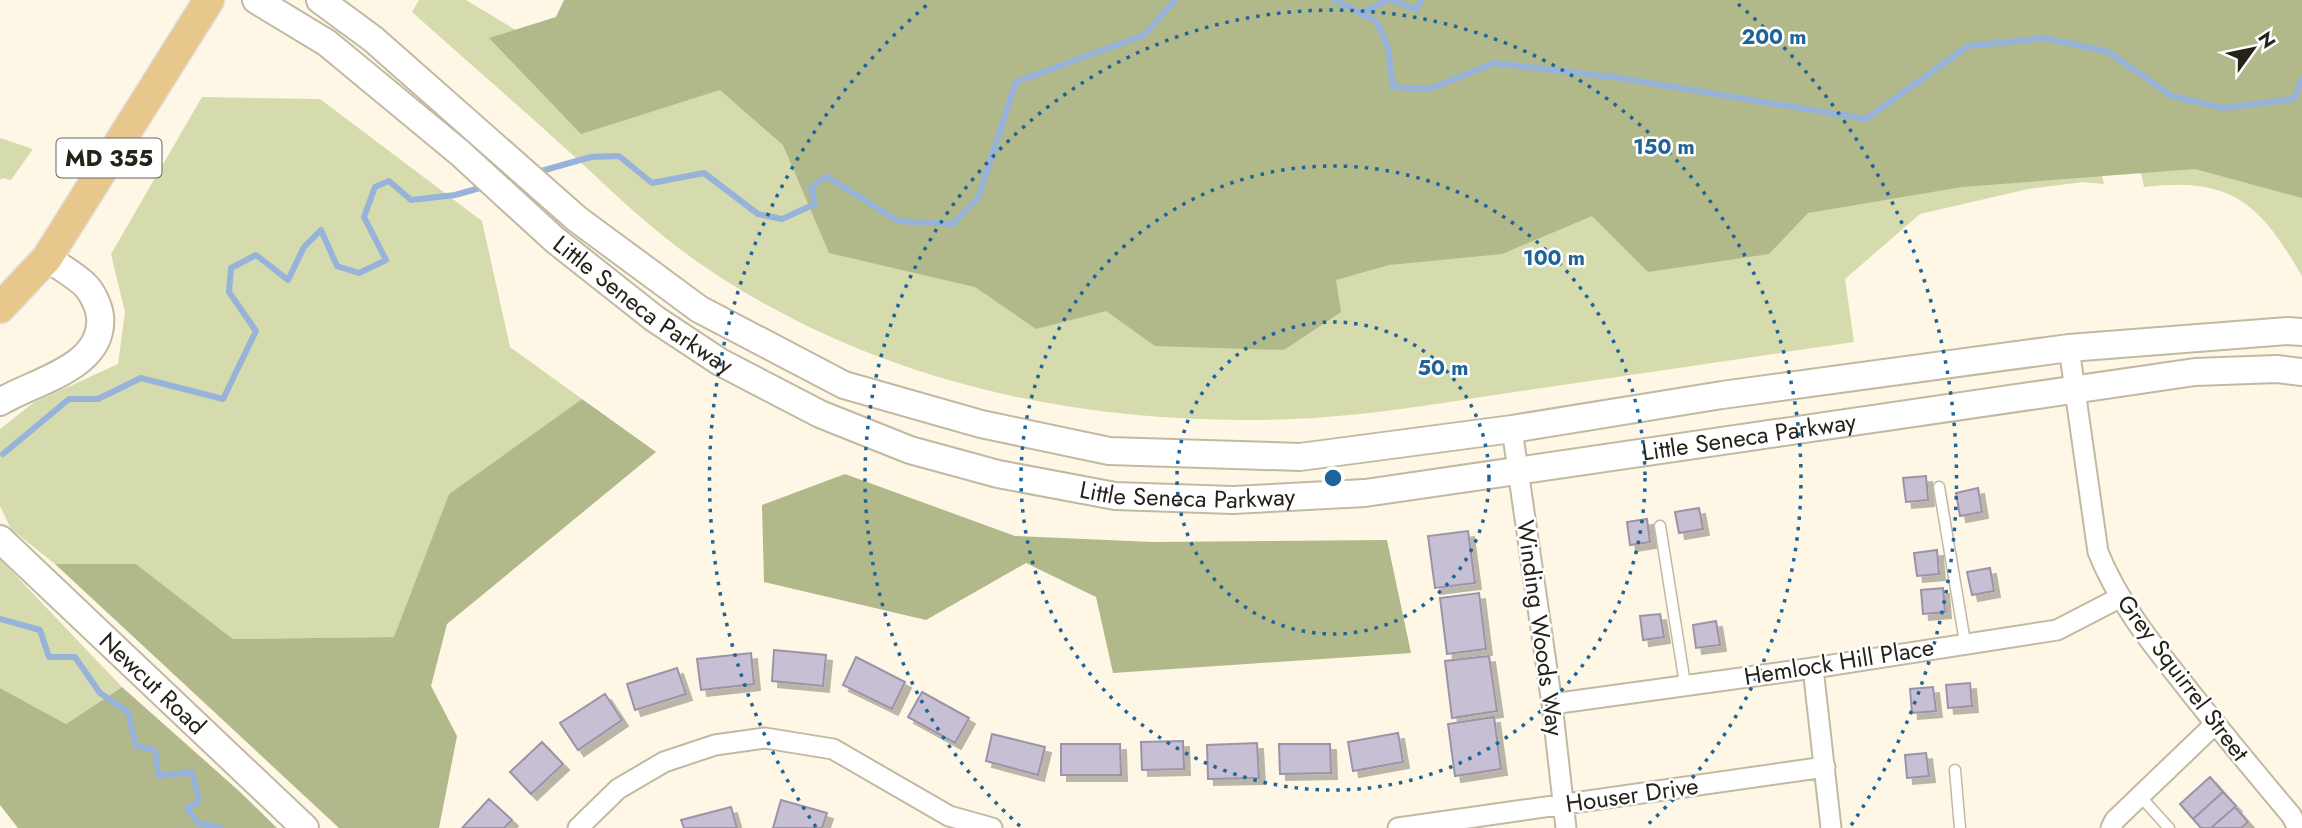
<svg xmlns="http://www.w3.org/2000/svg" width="2302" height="828" font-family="Jost,sans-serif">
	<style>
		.green { fill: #d5dbad }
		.forest { fill: #b1b889 }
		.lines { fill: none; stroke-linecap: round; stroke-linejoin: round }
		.stream { stroke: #97b3da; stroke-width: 6 }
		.building { fill: #c7c0d5; stroke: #9b93a8; stroke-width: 2; filter: url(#shadow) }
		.lane-casing { stroke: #c2b9a3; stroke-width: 13 }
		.street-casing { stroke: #c2b9a3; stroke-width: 23 }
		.secondary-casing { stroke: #c2b9a3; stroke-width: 30 }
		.primary-casing { stroke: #e0e0df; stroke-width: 33 }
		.lane { stroke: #fff; stroke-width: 10 }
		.street { stroke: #fff; stroke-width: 19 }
		.secondary { stroke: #fff; stroke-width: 26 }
		.primary { stroke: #e8c78c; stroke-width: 30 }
		.ring { fill: none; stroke: #1f6499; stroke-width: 3.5; stroke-dasharray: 3.5 7 }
		.labels { text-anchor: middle; stroke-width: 5; stroke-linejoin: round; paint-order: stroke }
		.shield { fill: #fff; stroke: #66645e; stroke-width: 2 }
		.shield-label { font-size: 23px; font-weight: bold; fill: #252219 }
		.street-label { font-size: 24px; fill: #252219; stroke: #fff }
		.centre { fill: #1f6499; stroke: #fff; stroke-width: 3.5 }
		.ring-label { font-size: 21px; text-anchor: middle; font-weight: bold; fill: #1f6499; stroke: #fff; stroke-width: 5; stroke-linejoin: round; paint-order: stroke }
	</style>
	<defs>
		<filter id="shadow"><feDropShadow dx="6" dy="6" stdDeviation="0" flood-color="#0004"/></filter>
	</defs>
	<rect width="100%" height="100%" fill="#fef7e5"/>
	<path class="green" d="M419 0H466L592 76 604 0H2302V276C2260 204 2232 176 2144 187L2132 133 2094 141 2104 184 2083 182 2028 189 1920 214 1845 279 1854 342C1752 357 1651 372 1549 387 1471 398 1393 413 1314 418 1106 430 893 390 717 275 670 245 629 208 589 170 531 116 471 65 412 12Z
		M202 97 320 99 482 221 510 347 582 399 449 494 395 637 233 639 136 564H55L11 529 0 506V429L33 403 118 364 125 312 111 254Z
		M0 138 33 149 11 180 2 178 0 180Z
		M0 559 122 687 66 724 0 688Z"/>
	<path class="forest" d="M564 0H2302V198L2195 169 1962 187 1808 213 1769 254 1648 272 1592 216 1502 254 1389 265 1336 280 1341 312 1284 350 1155 346 1106 311 1036 329 975 287 829 253 783 145 720 90 581 134 489 38 556 17Z
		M582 399 656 452 447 624 431 686 457 736 439 828H339L55 564H136L233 639 394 637 449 494Z
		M845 474 1015 536 1152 542 1387 540 1411 653 1113 673 1096 597 1026 563 926 620 764 582 762 505Z
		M122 687 239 791 277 828H18L0 805V688L66 724Z"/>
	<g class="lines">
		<path class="stream" d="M1335 0 1377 22 1388 48 1393 87 1430 89 1494 63 1620 78 1866 119 1968 46 2045 38 2109 52 2172 96 2223 108 2294 99 2302 79
			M1392 0 1416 10 1421 0
			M1361 13 1388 0
			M534 173 591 157 619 156 652 183 704 173 758 214 782 219 815 204 811 188 826 176 898 221 953 224 978 198 1016 82 1144 35 1175 0
			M3 454 69 399H98L141 378 223 399 256 331 229 292 231 268 256 255 288 280 304 247 321 230 337 266 359 273 386 260 364 217 375 187 389 181 411 200 455 195 487 186
			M0 619 40 630 49 657H75L100 693 128 712 136 746 155 750 159 776 192 772 199 801 187 808 198 823 220 828"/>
	</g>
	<path class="building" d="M1926 476 1928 500 1906 502 1903 478Z
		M1978 488 1982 512 1960 516 1956 493Z
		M1699 508 1703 529 1679 533 1675 512Z
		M1647 519 1650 542 1630 545 1627 522Z
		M1468 531 1475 583 1435 588 1428 536Z
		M1937 550 1939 574 1917 576 1914 553Z
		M1990 568 1994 591 1972 595 1967 572Z
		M1943 588 1945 612 1923 614 1921 590Z
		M1479 593 1486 649 1447 654 1440 598Z
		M1660 614 1664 637 1643 640 1640 616Z
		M1716 621 1720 645 1696 648 1693 625Z
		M774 650 826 655 823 686 772 681Z
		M751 653 754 684 701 690 697 659Z
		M1489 656 1497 711 1452 718 1445 661Z
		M856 657 905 682 892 709 843 685Z
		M677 668 686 694 635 710 627 684Z
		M1970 683 1972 706 1948 708 1946 685Z
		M1933 687 1936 711 1912 713 1910 689Z
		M922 692 969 718 955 743 908 717Z
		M605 694 622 720 578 750 560 723Z
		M1494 717 1501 769 1455 776 1448 724Z
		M1398 733 1403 762 1353 771 1348 742Z
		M992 734 1045 747 1038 775 986 761Z
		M1183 741 1184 769 1142 770 1141 742Z
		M542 742 563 764 531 794 510 772Z
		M1257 743 1259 778 1208 779 1207 745Z
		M1061 744H1120L1121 775H1061Z
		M1279 744H1330L1331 773 1280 774Z
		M1926 753 1929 776 1907 778 1905 755Z
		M2210 777 2223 792 2193 819 2180 804Z
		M2223 792 2236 806 2211 828H2201L2193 819Z
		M489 799 512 820 504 828H462Z
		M781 800 827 813 822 828H773Z
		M731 807 737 828H684L681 820Z
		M2235 807 2248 822 2241 828H2211Z"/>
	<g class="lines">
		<defs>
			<path id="lane" d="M1939 487 1965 642
				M1660 526 1685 684
				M1955 770 1960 828
				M2140 796 2169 828"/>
			<path id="street" d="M2069 348 2098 552C2117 599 2147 638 2179 678 2215 724 2253 770 2291 815L2298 828
				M1512 429 1552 704 1566 828
				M1813 668 1831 828
				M1552 704 1813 668 2057 630 2119 598
				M578 828 618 789 664 762 715 745 765 738 833 749 949 816 992 828
				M1398 828 1825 767
				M2111 828 2115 820 2215 724"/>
			<g id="secondary">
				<path id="s1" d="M256 0 327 43 460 153 555 240 655 319 720 362 820 414 910 450 998 474 1115 496 1233 500 1365 493 2195 372 2277 369 2302 372"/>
				<path d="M320 0 373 39 577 219 699 309 844 385 981 424 1109 451 1300 457 1512 429 1722 395 2069 348 2288 331 2302 332"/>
				<path d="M0 402C34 381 105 368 100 316 99 307 93 294 87 287 77 276 60 267 47 258"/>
				<path id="s2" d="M0 539 305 828"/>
			</g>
			<path id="primary" d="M0 308 47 258 209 0"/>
		</defs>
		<use href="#lane" class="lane-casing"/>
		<use href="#street" class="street-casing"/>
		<use href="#secondary" class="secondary-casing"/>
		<use href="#primary" class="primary-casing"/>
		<use href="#lane" class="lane"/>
		<use href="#street" class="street"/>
		<use href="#secondary" class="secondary"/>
		<use href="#primary" class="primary"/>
	</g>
	<g class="ring">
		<circle cx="1333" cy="478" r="156"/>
		<circle cx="1333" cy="478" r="312"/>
		<path d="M1020 826A468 468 0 1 1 1646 826"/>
		<path d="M816 827A624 624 0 0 1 928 4M1738 4A624 624 0 0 1 1850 827"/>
	</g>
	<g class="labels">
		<rect class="shield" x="56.5" y="138.5" width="105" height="39" rx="5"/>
		<g class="shield-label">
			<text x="109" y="166">MD 355</text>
		</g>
		<g class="street-label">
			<text dy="8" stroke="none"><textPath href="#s1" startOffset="494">Little Seneca Parkway</textPath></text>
			<text dy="8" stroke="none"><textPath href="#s1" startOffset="1648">Little Seneca Parkway</textPath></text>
			<text dy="8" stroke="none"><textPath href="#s1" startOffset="1082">Little Seneca Parkway</textPath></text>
			<text transform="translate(1540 628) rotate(82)" y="8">Winding Woods Way</text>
			<text transform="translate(1839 662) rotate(-9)" y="8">Hemlock Hill Place</text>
			<text transform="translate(2183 678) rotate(53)" y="8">Grey Squirrel Street</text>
			<text dy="8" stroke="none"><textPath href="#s2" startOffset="210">Newcut Road</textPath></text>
			<text transform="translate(1632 795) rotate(-8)" y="8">Houser Drive</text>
		</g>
	</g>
	<circle cx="1333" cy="478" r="10" class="centre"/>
	<g class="ring-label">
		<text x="1774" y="44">200 m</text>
		<text x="1664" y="154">150 m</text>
		<text x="1554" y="265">100 m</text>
		<text x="1443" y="375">50 m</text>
	</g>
	<g transform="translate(2253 49) rotate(57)" stroke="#ffffff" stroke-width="5" paint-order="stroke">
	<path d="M0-5L12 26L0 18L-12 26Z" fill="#252219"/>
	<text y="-10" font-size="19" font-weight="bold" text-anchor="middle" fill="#252219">N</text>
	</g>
</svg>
